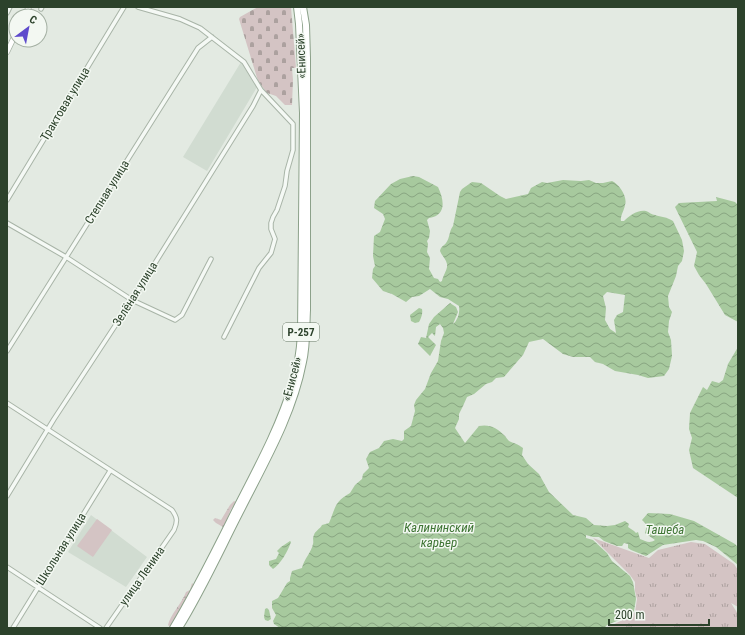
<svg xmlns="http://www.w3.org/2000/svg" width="745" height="635" font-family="'Roboto Condensed',sans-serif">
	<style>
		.built { fill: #d1dcd1 }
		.grass { fill: url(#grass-tufts) }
		.forest { fill: url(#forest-crowns) }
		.cemetery { fill: url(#cemetery-stones) }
		.pitch { fill: #d4c4c4 }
		.water { fill: url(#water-waves); fill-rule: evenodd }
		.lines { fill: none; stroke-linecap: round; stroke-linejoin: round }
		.street-casing { stroke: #a8b4a7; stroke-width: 5.5 }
		.secondary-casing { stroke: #a8b4a7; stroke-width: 6 }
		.highway-casing { stroke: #8ca18a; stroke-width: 8 }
		.street { stroke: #f5f9f5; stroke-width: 3.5 }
		.secondary { stroke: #fff; stroke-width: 4.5 }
		.highway { stroke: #fff; stroke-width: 6 }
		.labels { text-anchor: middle; stroke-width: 3; stroke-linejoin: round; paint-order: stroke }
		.shield { fill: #f3f8f2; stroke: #687967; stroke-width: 1 }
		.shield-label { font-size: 11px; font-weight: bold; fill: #2c422b }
		.street-label { font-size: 12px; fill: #2c422b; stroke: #f3f8f2 }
		.water-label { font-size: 13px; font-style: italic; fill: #3f7535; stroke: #f3f8f2 }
	</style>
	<defs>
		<pattern id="grass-tufts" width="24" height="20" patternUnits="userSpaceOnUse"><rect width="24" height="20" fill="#d4c4c4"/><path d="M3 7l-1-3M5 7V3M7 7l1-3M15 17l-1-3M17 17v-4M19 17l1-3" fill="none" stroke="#aca19f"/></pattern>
		<pattern id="forest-crowns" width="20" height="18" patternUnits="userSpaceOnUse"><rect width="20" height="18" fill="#d4c4c4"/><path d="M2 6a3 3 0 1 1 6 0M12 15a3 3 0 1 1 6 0" fill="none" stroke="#aca19f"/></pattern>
		<pattern id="cemetery-stones" width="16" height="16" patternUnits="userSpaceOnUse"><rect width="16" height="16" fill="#d4c4c4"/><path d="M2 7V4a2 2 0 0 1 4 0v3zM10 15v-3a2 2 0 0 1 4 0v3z" fill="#aca19f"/></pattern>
		<pattern id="water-waves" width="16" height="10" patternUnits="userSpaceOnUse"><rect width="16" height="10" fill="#a7c99e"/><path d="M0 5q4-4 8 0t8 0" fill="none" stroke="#88a581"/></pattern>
	</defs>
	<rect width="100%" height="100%" fill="#e3eae2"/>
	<path class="built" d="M241 62 257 87 207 171 183 157Z
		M91 515 147 557 126 587 68 552Z"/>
	<path class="grass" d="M593 538 649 558 658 550 691 542 705 544 734 564 738 570V607L731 603 738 614V628H606L631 616 635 612 637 599 635 591V582L630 575Z"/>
	<path class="forest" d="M234 501 236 502 231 509 224 526 223 527 216 523 213 520 215 518 221 520 230 505Z
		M192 583 194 585 170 627 168 625C170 615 182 603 186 592L190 590Z"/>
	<path class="cemetery" d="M258 7H291L296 68H292L293 80 292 105H285L276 96 267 93 258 81 239 19 240 17Z"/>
	<path class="pitch" d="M97 519 112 530 93 557 77 546Z"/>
	<path class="water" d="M413 176 419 177 438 187C444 200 447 215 429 218L427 220 430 231 429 238 427 241 428 244 427 252 430 258 429 269 434 278 438 279 440 282 442 281C443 275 448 269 447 264 446 259 442 256 440 251 441 246 444 246 446 243 450 238 449 231 453 226L460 192 462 189 472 182 481 183 500 196 506 199 528 194 531 188 542 182 547 183 563 180 581 181 589 180 596 183H603L612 181C619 184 628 197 625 205 624 211 620 216 621 221H624C628 216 639 209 646 211 649 212 652 215 655 215 661 217 667 217 673 221L682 240 684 251 682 261 678 266 676 276 668 296 669 307 672 312 669 321 668 332 671 340 672 356 669 369 664 376 648 378 638 375 615 371 603 364 595 362 590 357H573L563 354 543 339 529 342 523 355 504 377 496 378 492 382 486 384 474 394 467 397 463 406 459 414V419L455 428 465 443 479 426C490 424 497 428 505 436 506 437 507 439 509 441 513 443 518 444 523 448L522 455 528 464 539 474 549 492 573 515 586 518 594 525 607 526 615 525 625 521 629 524 628 527 634 531 636 533 638 532 640 539C646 541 649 544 655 540L645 533 647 525 642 520 648 513 670 514 694 521 735 544 738 547V565L716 547 703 541 696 540 663 545 646 556 631 550 628 548V544L624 543 622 546H617L604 541 599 537H593L586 535V538L593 540 607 553 612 561 630 576 633 582 636 599 634 611 629 616 607 625 604 628H280L274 624 273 621 276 615 272 608V601L278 598 287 583 290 581V578L292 571 302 568C304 559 311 553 313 544 314 541 312 538 314 535 315 531 320 529 322 525L329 523C336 507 334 502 350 493L355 485 362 479 363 474 369 468 366 459 370 452 379 448 384 441 393 439 402 441 404 439V431L411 426 415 411 414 405 416 400 425 389 431 373 438 361 441 341 444 333 443 328 440 324 436 327 435 336 432 333 428 337 436 345 430 356 418 344 421 337 426 338 429 324 434 317 450 303 456 307 458 312 453 324C458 320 460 312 459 306L448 299 440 297 430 289 419 296 412 297 406 302 392 294 383 291 372 278 373 269 375 266 373 256 374 236 380 232 385 219 383 214 374 208 375 201 391 184 400 179ZM607 292 625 295 623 312 617 315 614 320 616 333 610 329 605 320 606 308 603 296Z
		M716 197 735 202 738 205V322L725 315 706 284 699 275 694 266 697 252 675 207 679 203 717 201Z
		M419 308 422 309C423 314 421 318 419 322L415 323 411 321 410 315Z
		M738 347V498L693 468 689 450 692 438 689 429 690 413 703 387 707 390 712 381 719 383 723 380 728 364Z
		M290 541 291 542C288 551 280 565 273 569L269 565V561L276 559 279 553 277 551 281 547Z
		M267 608 269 610 271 619 268 621 265 620 264 617 265 609Z"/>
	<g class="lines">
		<defs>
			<path id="street" d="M138 7 180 19 200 28 244 62 261 90 293 124V150L287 171 285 186 277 210 273 217 271 223V229L275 239 271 253 259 268 224 337
				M41 9 42 7
				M7 13 10 7
				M7 200 124 7
				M7 223 66 257 132 300 175 320 182 315 211 259
				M7 351 198 48 212 37
				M7 403 172 510C177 517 178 521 174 530L106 628
				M7 496 54 419 132 300 253 106 261 90
				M7 567 100 628
				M13 628 110 471"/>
			<path id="secondary" d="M24 16 29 7
				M7 52 16 33"/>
			<path id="highway" d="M173 628C196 590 216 549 236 509 257 468 280 426 293 382 298 366 300 350 301 334L303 113 299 24 297 7
				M179 628C202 591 220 551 240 512 264 464 293 415 303 362 307 345 306 328 307 310V58L306 25 303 7"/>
		</defs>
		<use href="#street" class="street-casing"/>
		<use href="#secondary" class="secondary-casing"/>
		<use href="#highway" class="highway-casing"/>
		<use href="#street" class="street"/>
		<use href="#secondary" class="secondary"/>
		<use href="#highway" class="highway"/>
	</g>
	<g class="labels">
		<rect class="shield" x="283" y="323" width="36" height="18" rx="3"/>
		<g class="shield-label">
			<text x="301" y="336">Р-257</text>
		</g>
		<g class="street-label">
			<text transform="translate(301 56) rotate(-92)" y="4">«Енисей»</text>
			<text transform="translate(65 104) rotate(-59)" y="4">Трактовая улица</text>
			<text transform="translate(107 192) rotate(-58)" y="4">Степная улица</text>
			<text transform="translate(135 294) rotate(-58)" y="4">Зелёная улица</text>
			<text transform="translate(292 379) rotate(-75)" y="4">«Енисей»</text>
			<text transform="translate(61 549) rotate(-58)" y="4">Школьная улица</text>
			<text transform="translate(142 576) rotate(-55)" y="4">улица Ленина</text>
		</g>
		<g class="water-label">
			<text x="439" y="532">Калининский<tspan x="439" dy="15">карьер</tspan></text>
			<text x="665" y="534">Ташеба</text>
		</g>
	</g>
	<rect width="745" height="635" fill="none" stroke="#2c422b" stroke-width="16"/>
	<g transform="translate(28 28) rotate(32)"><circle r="19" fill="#f3f8f2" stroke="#a3afa2"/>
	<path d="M0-3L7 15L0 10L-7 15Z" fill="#5e4bcc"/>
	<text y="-6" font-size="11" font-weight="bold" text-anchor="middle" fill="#2c422b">С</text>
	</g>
	<path d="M609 619v6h100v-6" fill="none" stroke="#2c422b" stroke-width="2"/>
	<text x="615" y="619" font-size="12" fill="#2c422b" stroke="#f3f8f2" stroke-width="3" paint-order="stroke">200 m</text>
</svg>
